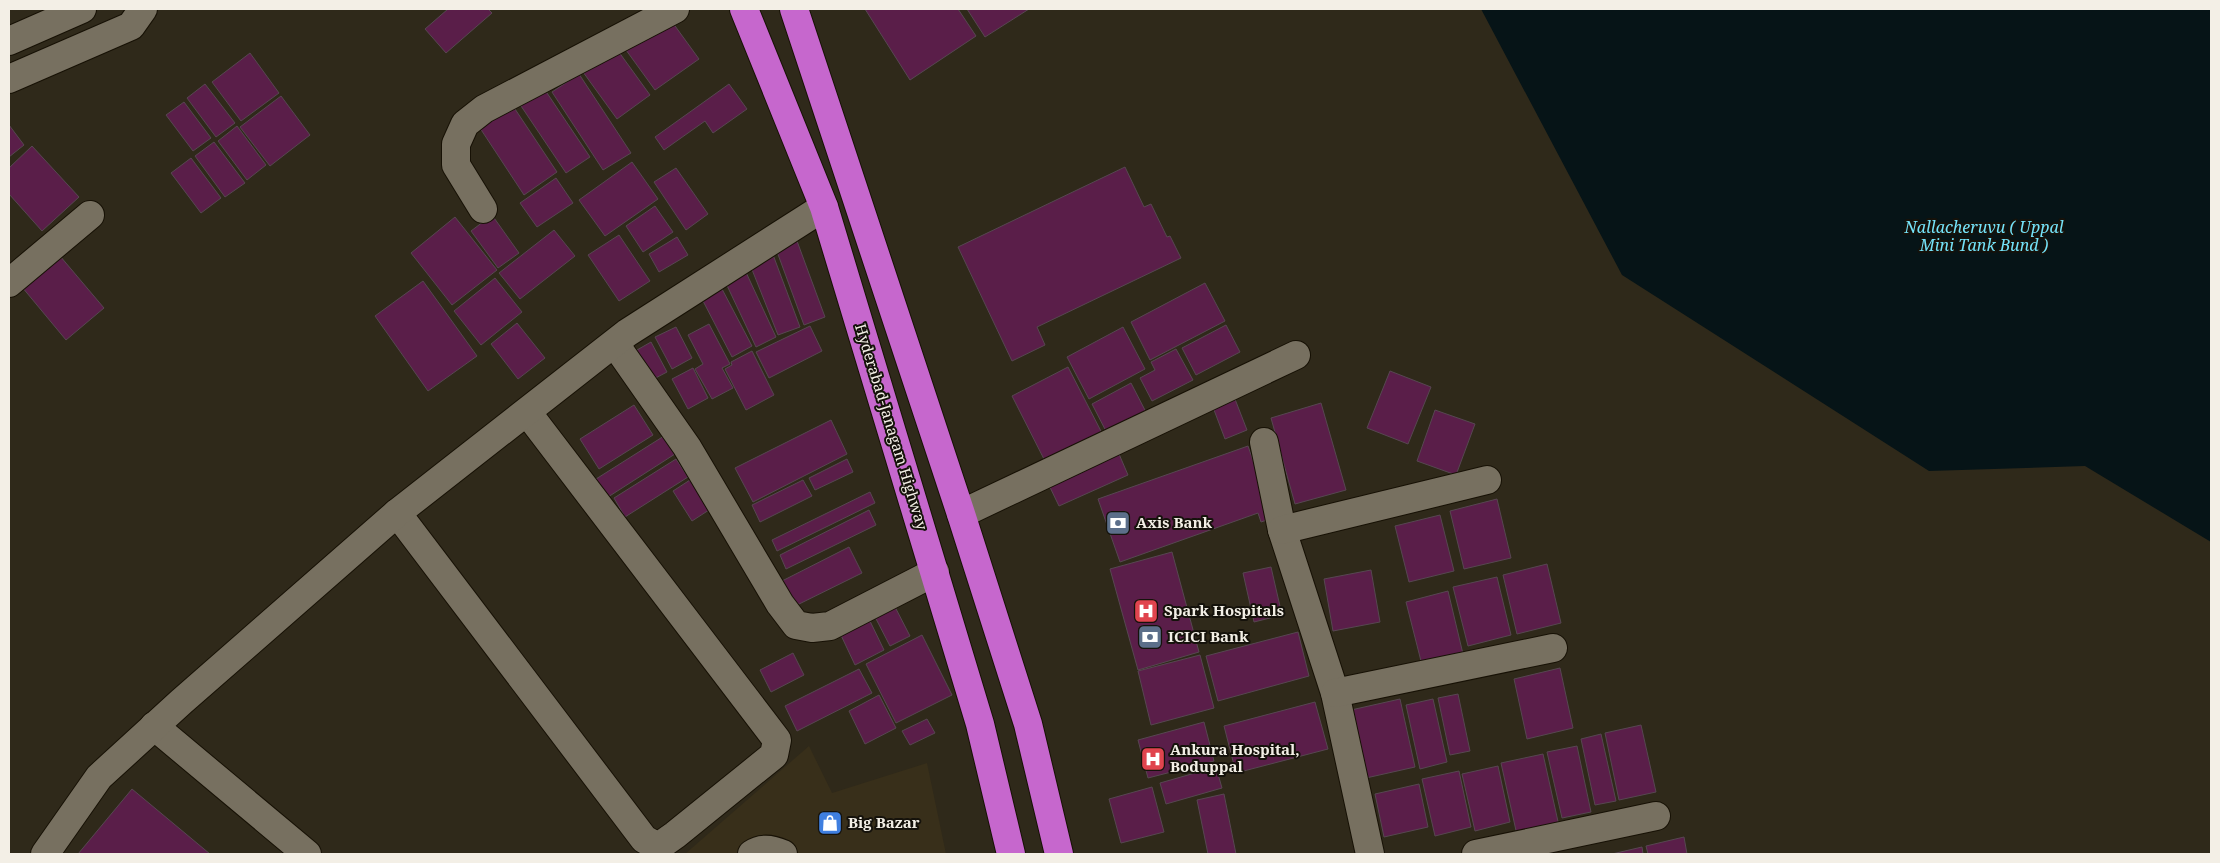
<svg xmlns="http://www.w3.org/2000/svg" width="2220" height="863" font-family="'Noto Serif',serif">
  <rect width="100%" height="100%" fill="#2f291a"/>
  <path fill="#382f1a" d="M809,746L832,793L927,763L946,854H685Z"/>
  <path fill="#061417" d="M1481,9H2211V542L2085,466L1929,471L1622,275Z"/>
  <g fill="#5a1e49" stroke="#574751">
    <path d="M448,9H488L492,13L446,53L425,29Z"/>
    <path d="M865,9H958L976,36L910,80Z"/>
    <path d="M967,9H1029L985,37Z"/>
    <path d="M670,19L699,59L655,90L626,50Z"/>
    <path d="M616,48L650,95L617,119L583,72Z"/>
    <path d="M250,53L279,93L241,121L212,82Z"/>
    <path d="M579,74L631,153L603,170L552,92Z"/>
    <path d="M205,84L235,123L216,137L187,98Z"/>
    <path d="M729,84L747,109L713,133L705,121L664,150L655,137Z"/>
    <path d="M543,87L590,157L566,173L519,103Z"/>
    <path d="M281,96L310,135L270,166L240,127Z"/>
    <path d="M184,102L211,138L193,151L166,115Z"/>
    <path d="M511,103L557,172L524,195L478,125Z"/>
    <path d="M9,125L24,145L9,157Z"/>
    <path d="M237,126L266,165L247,180L218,141Z"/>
    <path d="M214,142L245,183L225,197L195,156Z"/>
    <path d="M32,146L79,197L42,231L9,194V168Z"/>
    <path d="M191,158L221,198L201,213L171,173Z"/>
    <path d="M632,162L658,199L605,236L579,200Z"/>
    <path d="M1125,167L1144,207L1151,204L1167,237L1170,236L1181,258L1037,327L1045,345L1012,361L958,247Z"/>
    <path d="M676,168L708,214L686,230L654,182Z"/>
    <path d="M556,178L573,203L537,227L520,203Z"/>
    <path d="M655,206L673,232L643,252L626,226Z"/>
    <path d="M492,215L519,253L498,268L471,231Z"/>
    <path d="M455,217L497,270L452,305L411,253Z"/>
    <path d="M554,230L575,256L520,299L499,273Z"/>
    <path d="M619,235L650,281L619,301L588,255Z"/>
    <path d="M677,237L688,255L659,272L649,254Z"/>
    <path d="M797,241L825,317L804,325L776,249Z"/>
    <path d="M772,252L800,327L778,335L749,262Z"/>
    <path d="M60,256L104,308L66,340L22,287Z"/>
    <path d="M744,268L776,337L756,347L723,277Z"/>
    <path d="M495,278L522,312L481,345L454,311Z"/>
    <path d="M423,281L477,356L428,391L375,316Z"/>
    <path d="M1205,283L1225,321L1150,360L1131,322Z"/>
    <path d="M722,289L752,346L732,357L702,299Z"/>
    <path d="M517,323L545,358L518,379L491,344Z"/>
    <path d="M709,324L730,364L722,368L733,388L712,399L695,369L703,364L688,335Z"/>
    <path d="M1226,325L1240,352L1196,375L1182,348Z"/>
    <path d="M810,326L822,351L769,378L756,352Z"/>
    <path d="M676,327L692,358L672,369L655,337Z"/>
    <path d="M1123,327L1145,369L1089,399L1067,357Z"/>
    <path d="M651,342L667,372L646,383L630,354Z"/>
    <path d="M1176,349L1193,380L1152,401L1140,378L1155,370L1151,362Z"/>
    <path d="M752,351L774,395L746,410L725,369L732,365L731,362Z"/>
    <path d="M1068,367L1104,437L1048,467L1012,396Z"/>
    <path d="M693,368L708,398L688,409L672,379Z"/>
    <path d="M1390,371L1431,387L1408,444L1367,428Z"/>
    <path d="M1131,383L1148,416L1109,437L1092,404Z"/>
    <path d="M1233,394L1247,430L1225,439L1211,402Z"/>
    <path d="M1321,403L1346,490L1295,504L1271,418Z"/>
    <path d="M634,405L653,435L599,469L580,439Z"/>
    <path d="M1435,410L1475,424L1456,475L1417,461Z"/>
    <path d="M831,420L847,454L753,502L735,468Z"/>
    <path d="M664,436L675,454L608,497L596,479Z"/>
    <path d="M1248,446L1273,518L1261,522L1258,513L1120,562L1098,499Z"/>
    <path d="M1116,447L1128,475L1059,506L1046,479Z"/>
    <path d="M676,459L688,477L625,517L614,498Z"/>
    <path d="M847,459L853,472L815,490L809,478Z"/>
    <path d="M690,480L709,510L692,521L673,491Z"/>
    <path d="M803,480L812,496L760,522L752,505Z"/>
    <path d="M870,492L875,503L777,551L772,540Z"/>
    <path d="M1497,499L1511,558L1464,569L1450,511Z"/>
    <path d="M869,510L876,525L786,569L780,555Z"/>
    <path d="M1440,515L1454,571L1409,582L1395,526Z"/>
    <path d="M849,547L862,573L793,607L780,582Z"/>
    <path d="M1172,552L1199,652L1138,670L1110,569Z"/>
    <path d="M1547,564L1561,623L1517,634L1503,575Z"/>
    <path d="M1271,567L1282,615L1254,622L1243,573Z"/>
    <path d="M1371,570L1380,622L1333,631L1324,579Z"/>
    <path d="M1497,577L1511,635L1468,646L1453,587Z"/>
    <path d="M1448,591L1463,654L1422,665L1406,602Z"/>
    <path d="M893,603L910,636L890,646L873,613Z"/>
    <path d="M868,617L884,650L855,665L839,631Z"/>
    <path d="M1298,632L1309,676L1218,701L1206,656Z"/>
    <path d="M922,635L952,695L896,723L866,664Z"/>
    <path d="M793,653L804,675L771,692L760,670Z"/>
    <path d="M1200,655L1214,708L1151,725L1138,671Z"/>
    <path d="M1560,668L1573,728L1527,739L1514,679Z"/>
    <path d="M859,669L872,693L797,731L785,706Z"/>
    <path d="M1458,694L1470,751L1450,755L1438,698Z"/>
    <path d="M879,695L896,728L865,744L849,711Z"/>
    <path d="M1400,699L1415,767L1366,778L1351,710Z"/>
    <path d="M1433,699L1447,762L1420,769L1406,705Z"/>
    <path d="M1315,702L1328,749L1236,773L1224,726Z"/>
    <path d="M927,719L935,733L910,745L902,731Z"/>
    <path d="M1204,722L1214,761L1148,778L1138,740Z"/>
    <path d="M1641,725L1656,792L1619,800L1605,733Z"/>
    <path d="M1601,734L1616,801L1595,805L1581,739Z"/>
    <path d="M1577,746L1591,812L1562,818L1547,752Z"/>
    <path d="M1543,754L1559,826L1517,835L1501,763Z"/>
    <path d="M1498,766L1510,822L1475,831L1462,774Z"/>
    <path d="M1216,767L1222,788L1166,804L1160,783Z"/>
    <path d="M1459,771L1471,827L1435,836L1422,779Z"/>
    <path d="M1419,784L1428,827L1384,837L1375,794Z"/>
    <path d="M1152,787L1164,832L1121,843L1109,799Z"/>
    <path d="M132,789L210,854H78Z"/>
    <path d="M1224,794L1236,854H1208L1197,800Z"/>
    <path d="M1684,837L1687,854H1648L1646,846Z"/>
    <path d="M1642,847L1643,854H1612Z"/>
  </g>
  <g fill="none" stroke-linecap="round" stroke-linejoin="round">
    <defs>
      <g id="minor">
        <path d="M9,41L82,9"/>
        <path d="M9,79L131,26L143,9"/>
        <path d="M483,209L456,165V144L465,124L484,109L675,9"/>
        <path d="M9,283L90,215"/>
        <path d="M615,344L687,447L780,604L796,625L812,628L830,626L935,572"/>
        <path d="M1264,442L1282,530L1335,693L1370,854"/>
        <path d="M397,513L644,839L658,847L675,835L774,755L777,740L527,412"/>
        <path d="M961,514L1296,355"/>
        <path d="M1282,530L1487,480"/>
        <path d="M1335,693L1553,648"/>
        <path d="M154,726L307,854"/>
        <path d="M45,854L99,777L181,702L397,513L627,333L824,207"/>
        <path d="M752,854C762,847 772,849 783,854"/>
        <path d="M1476,854L1656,816"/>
      </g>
      <g id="highway">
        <path d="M744,9L824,207L980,724L1011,854"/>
        <path d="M794,9L961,514L1028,724L1059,854"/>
      </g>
    </defs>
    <use href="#minor" stroke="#171105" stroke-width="30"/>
    <use href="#highway" stroke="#171105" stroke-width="30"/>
    <use href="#minor" stroke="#777060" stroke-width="28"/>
    <use href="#highway" stroke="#c667cd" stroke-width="28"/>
  </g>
  <defs>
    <symbol id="bank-square" viewBox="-11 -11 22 22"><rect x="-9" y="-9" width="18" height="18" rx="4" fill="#5c6f8a" stroke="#15120b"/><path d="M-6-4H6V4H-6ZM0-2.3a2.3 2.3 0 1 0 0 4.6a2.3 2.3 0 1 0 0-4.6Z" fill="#fff"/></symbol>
    <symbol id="hospital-square" viewBox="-11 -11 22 22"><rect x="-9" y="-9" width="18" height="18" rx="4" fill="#e0444e" stroke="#15120b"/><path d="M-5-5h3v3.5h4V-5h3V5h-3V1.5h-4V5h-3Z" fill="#fff"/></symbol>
    <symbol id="shop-square" viewBox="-11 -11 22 22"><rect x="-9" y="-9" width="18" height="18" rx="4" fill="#3f7fe0" stroke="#15120b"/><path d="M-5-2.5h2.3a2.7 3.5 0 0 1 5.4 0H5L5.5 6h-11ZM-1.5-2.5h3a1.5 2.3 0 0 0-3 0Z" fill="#fff"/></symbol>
  </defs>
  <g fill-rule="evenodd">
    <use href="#bank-square" x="1104" y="509" width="28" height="28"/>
    <use href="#hospital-square" x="1132" y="597" width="28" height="28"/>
    <use href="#bank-square" x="1136" y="623" width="28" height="28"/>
    <use href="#hospital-square" x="1139" y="745" width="28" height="28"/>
    <use href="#shop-square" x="816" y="809" width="28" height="28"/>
  </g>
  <g text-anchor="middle" stroke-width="4" stroke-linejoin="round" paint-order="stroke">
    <g font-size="15" fill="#f3efe6" stroke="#15120b">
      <text transform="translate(891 427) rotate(73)" y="5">Hyderabad-Janagam Highway</text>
    </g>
    <g font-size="15" font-weight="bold" fill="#f3efe6" stroke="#15120b" text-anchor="start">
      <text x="1136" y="528">Axis Bank</text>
      <text x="1164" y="616">Spark Hospitals</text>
      <text x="1168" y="642">ICICI Bank</text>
      <text x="1170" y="755">Ankura Hospital,<tspan x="1170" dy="17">Boduppal</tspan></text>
      <text x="848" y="828">Big Bazar</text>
    </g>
    <g font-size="16" font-style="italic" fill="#74e3f9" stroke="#15120b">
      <text x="1984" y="233">Nallacheruvu ( Uppal<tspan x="1984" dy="18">Mini Tank Bund )</tspan></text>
    </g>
  </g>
  <rect width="2220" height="863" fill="none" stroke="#f3efe6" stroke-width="20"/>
</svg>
